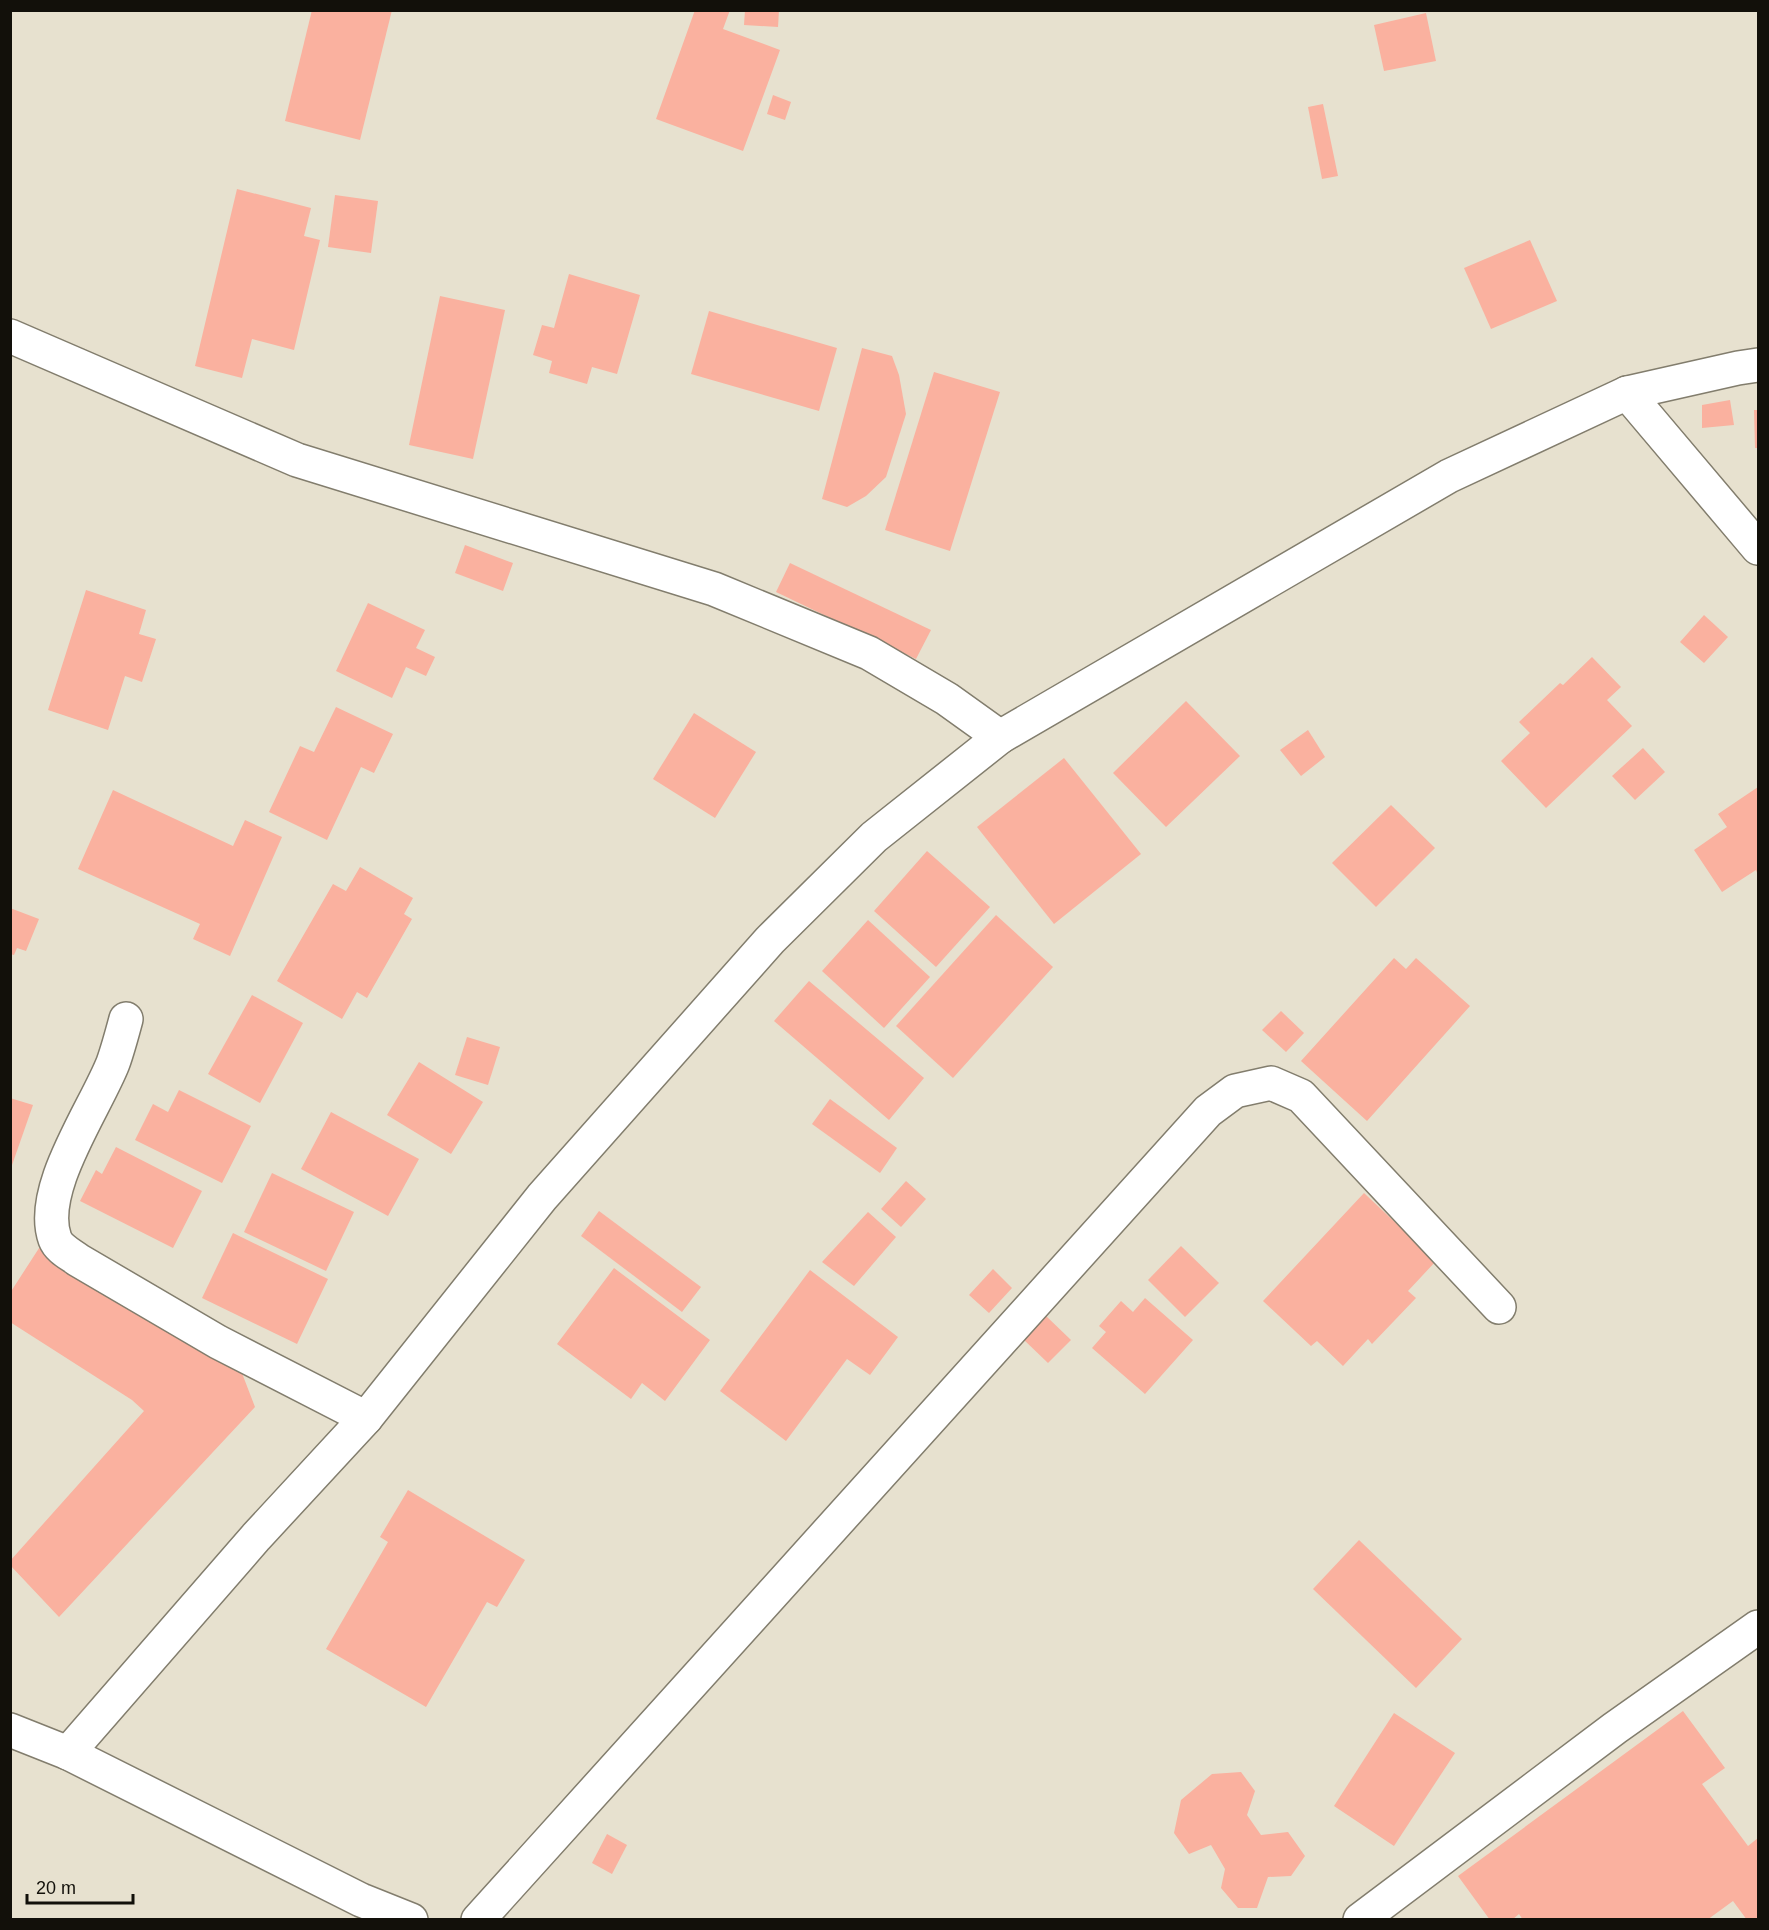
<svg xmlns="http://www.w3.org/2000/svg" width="1769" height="1930" font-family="Helvetica,sans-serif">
  <rect width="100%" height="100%" fill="#e7e1cf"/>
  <g fill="#fab19f">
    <path d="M312,10H392L360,140L285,121Z"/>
    <path d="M695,10H730L723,29L780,50L743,151L656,119Z"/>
    <path d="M745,10H779L778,27L744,25Z"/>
    <path d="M1426,13L1436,61L1384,71L1374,25Z"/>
    <path d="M773,95L791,102L785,120L767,114Z"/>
    <path d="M1323,104L1338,176L1322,179L1308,107Z"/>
    <path d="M237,189L311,208L304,236L320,240L294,350L252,339L242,378L195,366Z"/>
    <path d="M335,195L378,201L371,253L328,247Z"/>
    <path d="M1530,240L1557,301L1491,329L1464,268Z"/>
    <path d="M569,274L640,295L617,374L592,367L587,384L549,373L552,361L533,355L542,325L554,328Z"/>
    <path d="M440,296L505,310L473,459L409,445Z"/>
    <path d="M709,311L837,348L819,411L691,374Z"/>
    <path d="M862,348L892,356L899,375L906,414L886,477L866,496L847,507L822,499Z"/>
    <path d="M934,372L1000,392L950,551L885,530Z"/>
    <path d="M1730,400L1734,425L1702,428V405Z"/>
    <path d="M1754,410H1758V448H1755Z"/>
    <path d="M465,545L513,563L503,591L455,573Z"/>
    <path d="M790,563L931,630L916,659L776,592Z"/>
    <path d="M86,590L146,610L139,634L156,639L142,682L125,676L108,730L48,710Z"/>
    <path d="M368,603L425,630L416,648L435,657L426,676L406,667L392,698L336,671Z"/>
    <path d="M1704,615L1728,637L1704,663L1680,642Z"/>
    <path d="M1592,657L1621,687L1607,700L1632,726L1546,808L1501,761L1530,733L1519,722L1560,683L1563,685Z"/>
    <path d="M1186,701L1240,756L1166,827L1113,773Z"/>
    <path d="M336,707L393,734L374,773L361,767L327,840L269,812L300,746L314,752Z"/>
    <path d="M694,713L756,752L715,818L653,779Z"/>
    <path d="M1308,730L1325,757L1301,776L1280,750Z"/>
    <path d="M1643,748L1665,772L1635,800L1612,776Z"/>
    <path d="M1064,758L1141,854L1054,924L977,827Z"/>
    <path d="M1758,787V875L1756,870L1722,892L1694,850L1727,827L1718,814Z"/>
    <path d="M113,790L233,846L245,820L282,837L230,956L193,939L200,924L78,869Z"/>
    <path d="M1391,805L1435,848L1376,907L1332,863Z"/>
    <path d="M927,851L990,907L936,967L874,911Z"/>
    <path d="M360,867L413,898L404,914L412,919L367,998L357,992L342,1019L277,981L333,884L346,891Z"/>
    <path d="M10,908L39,919L26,951L17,948L14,955L10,954Z"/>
    <path d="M996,915L1053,967L953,1078L896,1026Z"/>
    <path d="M868,920L930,977L884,1028L822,971Z"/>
    <path d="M1394,958L1406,969L1416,958L1470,1006L1367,1121L1301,1061Z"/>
    <path d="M809,981L924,1078L889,1120L774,1021Z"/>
    <path d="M252,995L303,1023L260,1103L208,1074Z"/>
    <path d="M1281,1011L1304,1033L1286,1052L1262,1030Z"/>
    <path d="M467,1037L500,1047L488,1085L455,1075Z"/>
    <path d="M419,1062L483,1102L451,1154L387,1115Z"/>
    <path d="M179,1090L251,1126L222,1183L135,1140L153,1104L168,1112Z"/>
    <path d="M10,1098L33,1105L11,1168H10Z"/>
    <path d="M830,1099L897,1148L880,1173L812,1124Z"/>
    <path d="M331,1112L419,1159L388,1216L301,1169Z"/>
    <path d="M116,1147L202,1191L173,1248L80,1201L96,1170L102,1174Z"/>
    <path d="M272,1173L354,1212L326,1271L244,1232Z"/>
    <path d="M906,1181L926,1199L901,1227L881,1209Z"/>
    <path d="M1364,1193L1436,1261L1408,1291L1416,1298L1372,1344L1368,1339L1343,1366L1317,1341L1311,1346L1263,1301Z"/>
    <path d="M599,1211L701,1287L682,1312L581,1236Z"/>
    <path d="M868,1212L896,1237L854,1286L822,1262Z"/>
    <path d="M233,1233L328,1279L297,1344L202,1298Z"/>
    <path d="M43,1242L240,1368L255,1407L59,1617L10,1565V1561L144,1411L132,1400L10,1322V1293Z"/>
    <path d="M1181,1246L1219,1283L1185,1317L1148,1280Z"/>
    <path d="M614,1268L710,1340L665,1401L642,1383L631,1399L557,1344Z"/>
    <path d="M993,1269L1012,1288L989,1313L969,1295Z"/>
    <path d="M810,1270L898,1337L870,1375L847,1359L786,1441L720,1391Z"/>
    <path d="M1145,1298L1193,1340L1145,1394L1092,1348L1106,1332L1099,1326L1121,1301L1133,1312Z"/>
    <path d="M1045,1315L1071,1340L1048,1363L1022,1338Z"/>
    <path d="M408,1490L525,1560L497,1607L487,1602L426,1707L326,1649L388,1542L380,1537Z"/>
    <path d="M1359,1540L1462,1639L1416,1688L1313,1589Z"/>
    <path d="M1683,1711L1725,1768L1702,1784L1748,1846L1758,1838V1919L1747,1920L1733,1901L1707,1920H1523L1519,1914L1512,1920H1490L1458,1876Z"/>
    <path d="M1394,1713L1455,1753L1394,1846L1334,1806Z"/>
    <path d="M1241,1772L1255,1791L1247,1815L1261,1835L1288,1832L1305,1856L1291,1876L1268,1877L1257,1908H1238L1221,1888L1225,1869L1211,1845L1189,1854L1174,1833L1181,1800L1212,1774Z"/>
    <path d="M607,1834L627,1845L612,1874L592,1863Z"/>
  </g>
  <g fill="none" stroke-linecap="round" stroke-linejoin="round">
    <defs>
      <g id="minor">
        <path d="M10,336L297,460L714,589L869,653L947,699L1000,737L874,837L770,940L542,1197L366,1418L256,1537L68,1753"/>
        <path d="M1627,393L1758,548"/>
        <path d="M1000,737L1449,476L1627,393L1738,368L1758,365"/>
        <path d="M126,1019C122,1034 118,1049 113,1063C95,1109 37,1190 55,1239C59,1249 70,1254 78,1260L218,1342L366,1418"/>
        <path d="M10,1730L68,1753L361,1900L411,1920"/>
        <path d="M478,1920L1208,1111L1235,1091L1271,1083L1301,1096L1499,1307"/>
        <path d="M1360,1920L1615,1728L1758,1627"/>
      </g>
    </defs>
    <use href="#minor" stroke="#827d6d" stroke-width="36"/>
    <use href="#minor" stroke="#fff" stroke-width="33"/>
  </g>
  <rect width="1769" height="1930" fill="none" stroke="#12100a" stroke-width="24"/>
  <path d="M27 1894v9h106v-9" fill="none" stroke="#12100a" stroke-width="3"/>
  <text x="36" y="1894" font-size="18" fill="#12100a" stroke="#e7e1cf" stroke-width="4.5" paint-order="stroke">20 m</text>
</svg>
